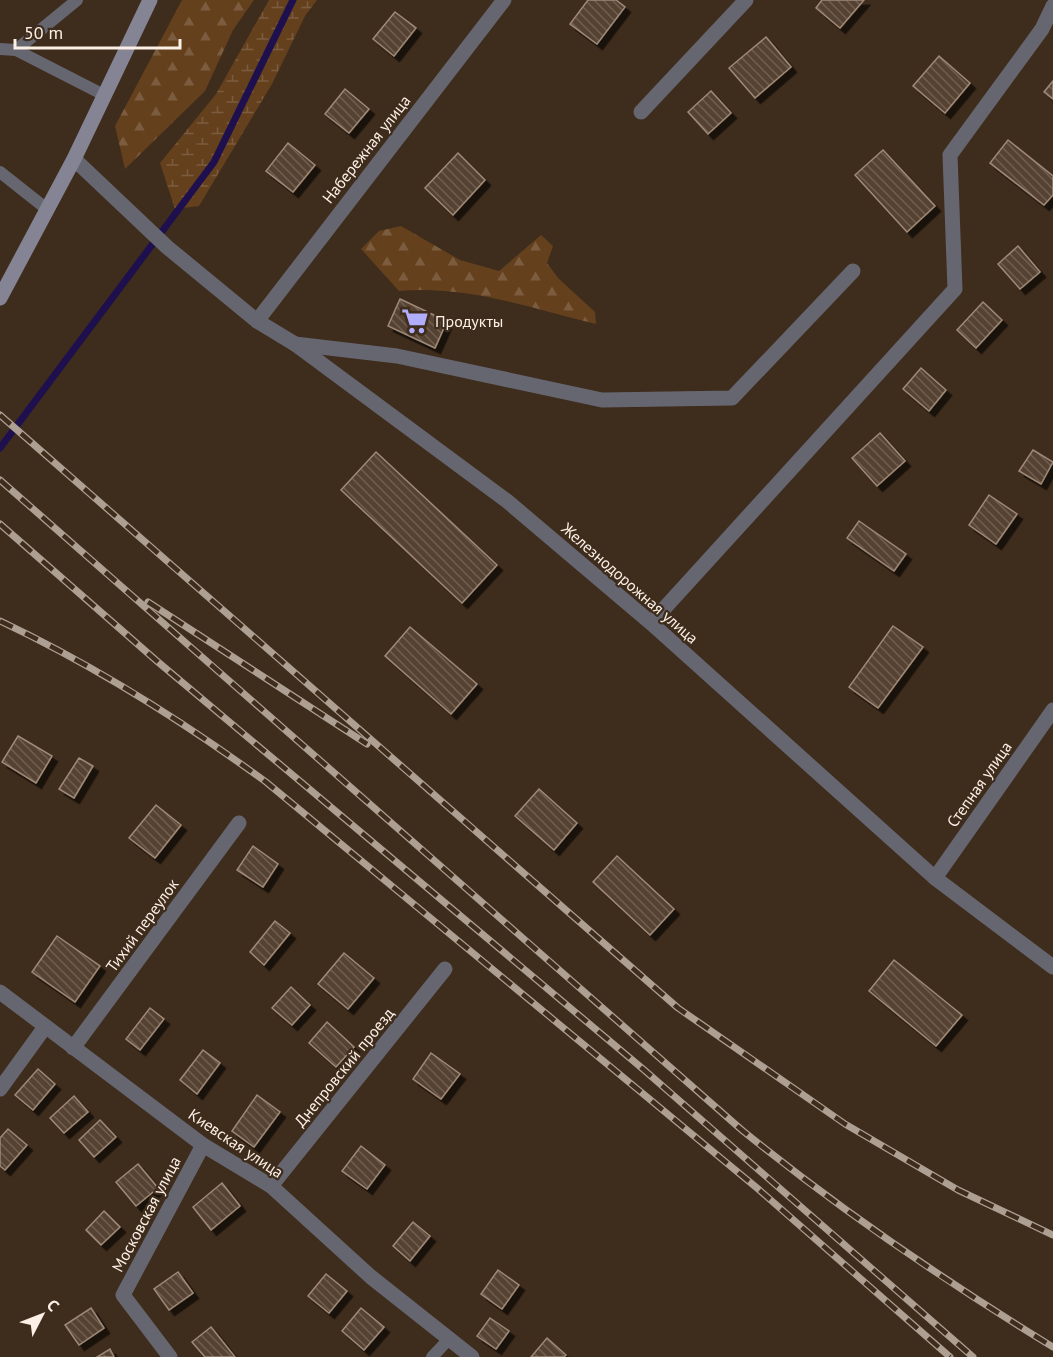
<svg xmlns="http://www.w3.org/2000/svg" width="1053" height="1357" font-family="'PT Sans',sans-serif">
  <defs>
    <pattern id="forest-firs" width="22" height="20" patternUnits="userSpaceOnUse" patternTransform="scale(1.5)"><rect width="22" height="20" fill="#64401d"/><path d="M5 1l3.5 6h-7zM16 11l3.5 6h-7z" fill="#7b5c3e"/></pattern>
    <pattern id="wetland-marsh" width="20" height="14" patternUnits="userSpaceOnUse" patternTransform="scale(1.5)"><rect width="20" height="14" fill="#64401d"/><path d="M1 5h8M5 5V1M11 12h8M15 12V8" fill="none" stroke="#7b5c3e"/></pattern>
    <pattern id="building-back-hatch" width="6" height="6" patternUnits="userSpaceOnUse" patternTransform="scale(1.5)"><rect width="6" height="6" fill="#554232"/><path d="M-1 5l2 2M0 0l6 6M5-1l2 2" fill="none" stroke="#6e5e50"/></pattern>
    <filter id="shadow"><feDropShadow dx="5.5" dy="5.5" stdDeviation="0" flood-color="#0009"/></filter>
  </defs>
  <rect width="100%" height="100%" fill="#3e2c1c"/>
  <g fill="url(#forest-firs)">
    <path d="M182,0H254L233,30L205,91L125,169L115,126Z"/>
    <path d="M401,226L460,260L499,271L541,235L553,246L547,263L558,278L595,312L596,324C531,308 466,285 399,291L361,249L379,231Z"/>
  </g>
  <path fill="url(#wetland-marsh)" d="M269,0H317L305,16L272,84L199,206L175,209L160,163L216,94Z"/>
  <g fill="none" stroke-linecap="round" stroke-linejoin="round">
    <path stroke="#1e104e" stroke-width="7" d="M0,448L214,162L293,0"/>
  </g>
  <g fill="url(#building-back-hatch)" stroke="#9f8977" stroke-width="1.5" filter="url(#shadow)">
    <path d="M588,0H616L625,7L597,44L570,24Z"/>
    <path d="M822,0H864L840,28L816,8Z"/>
    <path d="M395,12L416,28L394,56L373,39Z"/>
    <path d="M766,37L791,67L755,98L729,68Z"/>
    <path d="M939,56L970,83L945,113L913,86Z"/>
    <path d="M1053,81V99L1044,92Z"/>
    <path d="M345,89L369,109L349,133L325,114Z"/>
    <path d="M711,91L731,113L708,134L688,112Z"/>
    <path d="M1008,140L1053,176V195L1044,205L990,163Z"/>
    <path d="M288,143L315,165L293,192L266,171Z"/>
    <path d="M883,150L935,206L907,232L855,175Z"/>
    <path d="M458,153L485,180L453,215L425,188Z"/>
    <path d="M1018,246L1040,272L1020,289L998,264Z"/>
    <path d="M400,299L447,321L435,348L388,326Z"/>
    <path d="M983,302L1002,320L976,348L957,330Z"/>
    <path d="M921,368L946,390L929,411L903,389Z"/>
    <path d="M880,433L905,461L877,486L852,458Z"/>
    <path d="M1033,450L1053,462L1041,484L1019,471Z"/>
    <path d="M376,452L497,565L462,603L341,490Z"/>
    <path d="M989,495L1017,514L996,544L969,525Z"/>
    <path d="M859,521L906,554L894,571L847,538Z"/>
    <path d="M893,626L923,647L878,708L849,687Z"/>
    <path d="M410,627L477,684L451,714L385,656Z"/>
    <path d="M18,736L52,756L36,783L2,762Z"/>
    <path d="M79,758L93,766L74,798L59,789Z"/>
    <path d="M539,789L577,823L554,850L515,816Z"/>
    <path d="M156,805L181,825L155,858L129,838Z"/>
    <path d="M253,846L278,864L263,887L237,870Z"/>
    <path d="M617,856L674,909L650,935L593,882Z"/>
    <path d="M275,921L290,933L264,965L250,952Z"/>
    <path d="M57,936L100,966L75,1002L32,972Z"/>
    <path d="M344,953L374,978L348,1009L318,984Z"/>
    <path d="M894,960L962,1015L936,1046L869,991Z"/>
    <path d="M291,987L310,1005L292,1025L272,1008Z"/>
    <path d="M150,1008L164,1019L140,1050L126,1039Z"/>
    <path d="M327,1022L354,1047L336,1067L309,1043Z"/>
    <path d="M203,1050L220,1063L197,1094L180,1080Z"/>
    <path d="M431,1053L460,1074L441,1099L413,1079Z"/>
    <path d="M38,1069L55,1084L33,1110L15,1095Z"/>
    <path d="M257,1095L280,1112L254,1147L232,1131Z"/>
    <path d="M74,1096L88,1112L64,1133L50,1118Z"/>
    <path d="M100,1120L116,1137L94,1157L79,1140Z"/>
    <path d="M8,1129L27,1145L5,1170L0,1166V1138Z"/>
    <path d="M361,1146L385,1165L367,1189L342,1171Z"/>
    <path d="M138,1164L158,1188L136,1206L116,1182Z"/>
    <path d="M222,1183L240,1206L211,1230L193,1207Z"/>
    <path d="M104,1211L120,1227L101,1245L86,1230Z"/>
    <path d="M413,1222L430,1236L410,1261L393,1246Z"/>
    <path d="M498,1270L519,1285L502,1309L481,1294Z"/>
    <path d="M178,1272L193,1293L169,1310L154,1289Z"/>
    <path d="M326,1274L347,1291L329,1313L308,1296Z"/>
    <path d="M91,1308L104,1328L79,1345L65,1325Z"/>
    <path d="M361,1308L384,1327L364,1350L342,1331Z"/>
    <path d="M490,1318L509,1331L496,1349L477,1336Z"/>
    <path d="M211,1327L235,1357H205L192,1342Z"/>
    <path d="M547,1338L566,1355L564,1357H531Z"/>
    <path d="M110,1349L114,1357H97Z"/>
  </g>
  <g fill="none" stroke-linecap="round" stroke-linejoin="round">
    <g stroke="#666671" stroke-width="12">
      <path d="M0,49L16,50L77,0"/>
      <path d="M16,50L104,95"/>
      <path d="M0,172L48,210"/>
      <path d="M432,1357L449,1339"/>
    </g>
    <g stroke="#666671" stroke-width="15">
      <path d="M641,112L746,0"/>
      <path d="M74,159L167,247L257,321L295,344L507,501L651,623L935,878L1053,967"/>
      <path d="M257,321L504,0"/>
      <path d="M295,344L397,356L602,400L732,398L853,271"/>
      <path d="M651,623L955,289L950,155L1042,29L1053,6"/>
      <path d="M935,878L1053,710"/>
      <path d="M0,992L203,1145L271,1186L371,1277L472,1357"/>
      <path d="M73,1048L239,823"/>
      <path d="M0,1089L45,1027"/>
      <path d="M271,1186L445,969"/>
      <path d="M170,1357L123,1295L203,1145"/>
    </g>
    <path stroke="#848495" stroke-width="15" d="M0,298L74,159L150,0"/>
    <defs>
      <g id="rail">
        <path d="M0,415L678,1008L845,1124L958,1190L1053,1235"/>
        <path d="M0,480L743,1131C842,1211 945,1281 1053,1347"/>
        <path d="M0,524L158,662L643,1069L973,1357"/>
        <path d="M148,602L367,744"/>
        <path d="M0,621C95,666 181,720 266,782L757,1188L950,1357"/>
      </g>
    </defs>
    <use href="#rail" stroke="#ad9f92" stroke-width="7"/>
    <use href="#rail" stroke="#3e2c1c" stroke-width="4.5" stroke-dasharray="14" stroke-linecap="butt"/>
  </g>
  <defs>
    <symbol id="supermarket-bare" viewBox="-9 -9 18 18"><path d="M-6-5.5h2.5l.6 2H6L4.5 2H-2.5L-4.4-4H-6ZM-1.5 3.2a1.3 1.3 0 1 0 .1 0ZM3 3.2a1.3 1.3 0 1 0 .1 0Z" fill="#b0aefa" stroke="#3e2c1c" stroke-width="2.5" paint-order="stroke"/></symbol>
  </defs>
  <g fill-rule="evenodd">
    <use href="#supermarket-bare" x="396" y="302" width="38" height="38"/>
  </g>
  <g text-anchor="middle" stroke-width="4.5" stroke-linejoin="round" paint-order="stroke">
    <g font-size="16" fill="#fcf0e6" stroke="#3e2c1c">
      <text transform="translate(366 149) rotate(-52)" y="6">Набережная улица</text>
      <text transform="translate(630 583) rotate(41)" y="6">Железнодорожная улица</text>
      <text transform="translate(979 784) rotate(-55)" y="6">Степная улица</text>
      <text transform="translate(142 925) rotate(-54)" y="6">Тихий переулок</text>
      <text transform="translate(344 1067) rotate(-51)" y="6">Днепровский проезд</text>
      <text transform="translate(236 1143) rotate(34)" y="6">Киевская улица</text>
      <text transform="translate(146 1214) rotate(-62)" y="6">Московская улица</text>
    </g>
    <g font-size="16" fill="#fcf0e6" stroke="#3e2c1c" text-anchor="start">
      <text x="435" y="327">Продукты</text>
    </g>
  </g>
  <g transform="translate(42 1315) rotate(48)" stroke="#3e2c1c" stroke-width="4.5" paint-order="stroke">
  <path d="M0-4.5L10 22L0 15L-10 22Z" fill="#fcf0e6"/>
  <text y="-9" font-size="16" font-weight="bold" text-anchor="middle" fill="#fcf0e6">С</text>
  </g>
  <path d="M15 39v9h165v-9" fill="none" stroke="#fcf0e6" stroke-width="3"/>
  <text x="24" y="39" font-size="18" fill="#fcf0e6" stroke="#3e2c1c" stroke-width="4.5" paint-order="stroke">50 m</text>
</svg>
